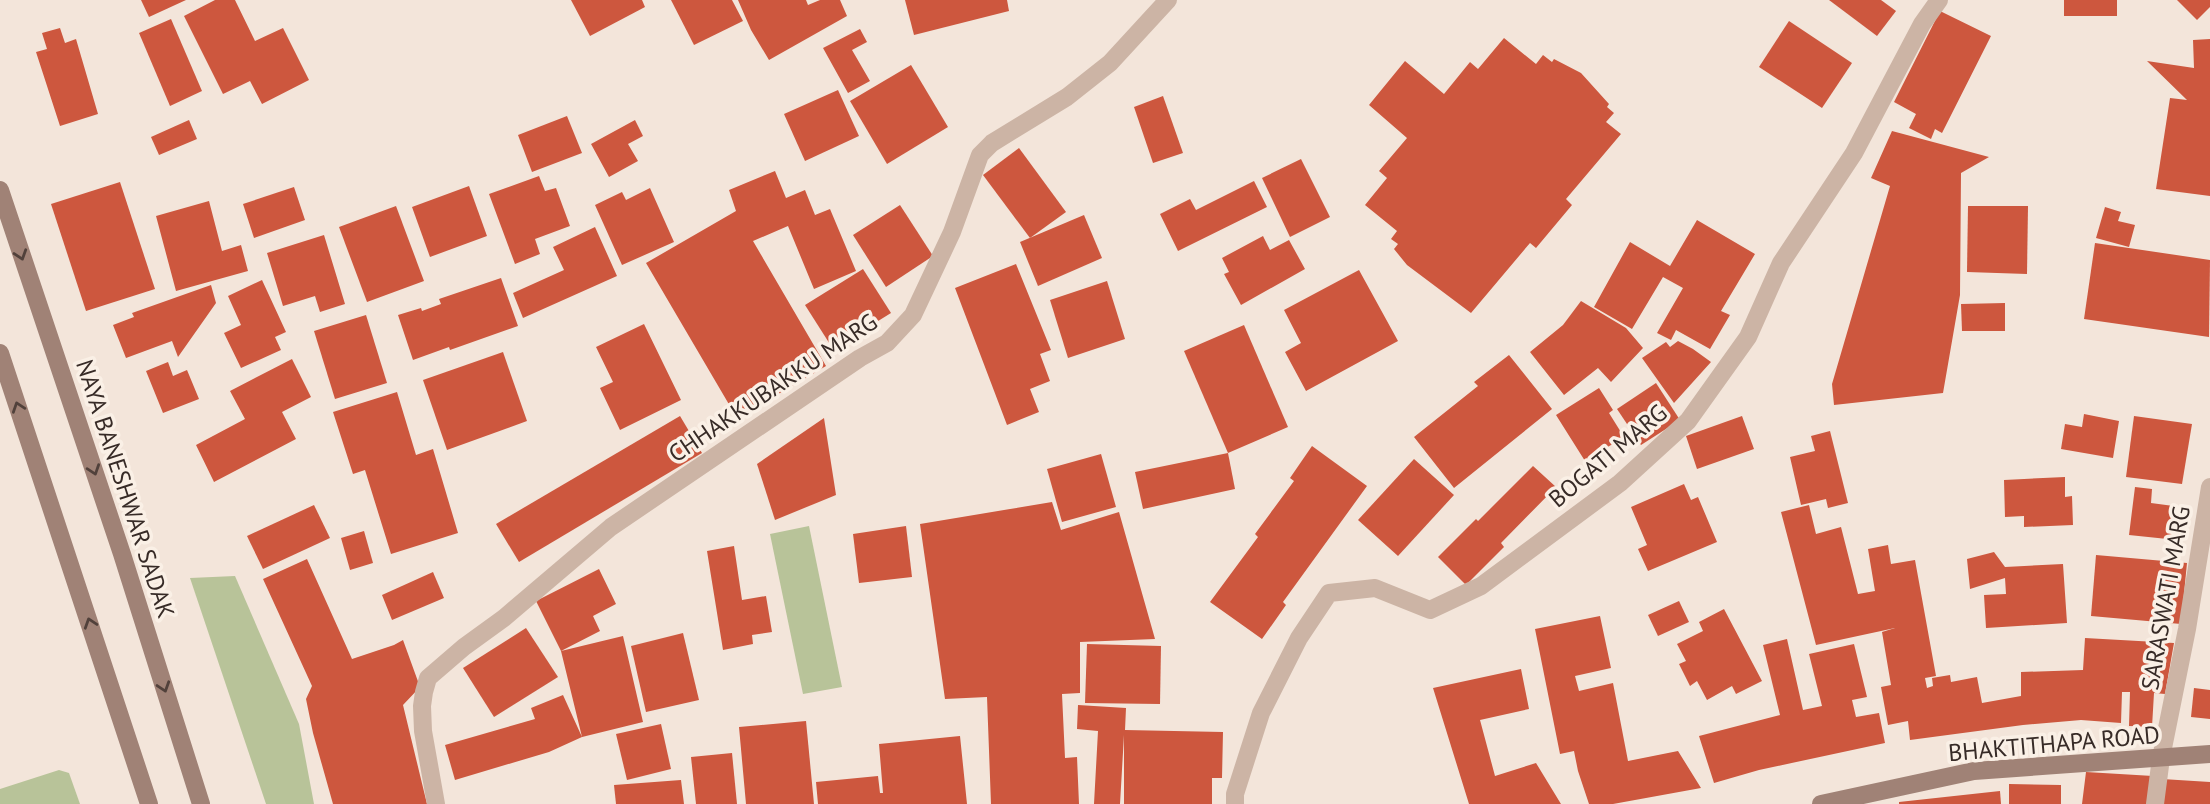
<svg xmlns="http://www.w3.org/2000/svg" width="2210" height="804" font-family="'PT Sans',sans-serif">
  <rect width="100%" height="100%" fill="#f3e5da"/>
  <g fill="#b8c399">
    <path d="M809,526L842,687L803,694L770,534Z"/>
    <path d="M235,576L299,724L314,804H266L190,578Z"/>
    <path d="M59,770L69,773L80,804H0V789Z"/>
  </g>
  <g fill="#cd573e">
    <path d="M141,0H186L149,17Z"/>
    <path d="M215,0H235L255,41L283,28L309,80L262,104L250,81L223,94L184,16Z"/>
    <path d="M571,0H642L645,7L590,36Z"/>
    <path d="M671,0H732L743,21L694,45Z"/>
    <path d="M738,0H806L808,5L820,0H840L847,16L769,60L751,30Z"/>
    <path d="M905,0H1007L1009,11L914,35Z"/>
    <path d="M1829,0H1881L1896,11L1877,36Z"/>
    <rect x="2064" y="0" width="53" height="16"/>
    <path d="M2177,0H2210V7L2197,20Z"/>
    <path d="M1940,11L1991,36L1942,133L1935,129L1931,139L1909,128L1916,114L1894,102Z"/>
    <path d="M171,19L202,91L170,106L139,33Z"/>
    <path d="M1789,21L1852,63L1822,108L1759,67Z"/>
    <path d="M60,28L65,43L76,39L98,114L60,126L36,52L47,49L42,33Z"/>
    <path d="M860,29L867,42L852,50L870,81L848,93L823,48Z"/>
    <path d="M1504,38L1536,64L1543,55L1552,62L1554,59L1581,73L1609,104L1607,107L1614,113L1606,122L1621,134L1566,199L1572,205L1536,248L1530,243L1471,313L1407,265L1394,249L1398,244L1391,239L1397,231L1365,205L1387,178L1379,171L1407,138L1369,105L1405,61L1444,94L1470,62L1478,69Z"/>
    <path d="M2210,39V196L2156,189L2170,98L2187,100L2147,61L2194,68L2193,40Z"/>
    <path d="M911,65L948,127L887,164L850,101Z"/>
    <path d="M838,90L859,136L805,161L784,114Z"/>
    <path d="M1163,96L1183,153L1153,163L1134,107Z"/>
    <path d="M567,116L582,153L532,172L518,135Z"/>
    <path d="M189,120L197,139L159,155L151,137Z"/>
    <path d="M635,120L643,136L628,144L638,161L609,177L591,144Z"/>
    <path d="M1892,131L1989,157L1961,173L1960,295L1943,393L1834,405L1832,384L1890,186L1871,178Z"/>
    <path d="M1019,148L1066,212L1030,238L983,175Z"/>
    <path d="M1301,159L1330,217L1290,237L1262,178Z"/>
    <path d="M775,171L786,198L805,190L815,215L830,209L856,271L814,289L788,226L753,241L826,366L737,418L646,263L736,211L729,190Z"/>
    <path d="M539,176L545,191L556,188L570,226L535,239L540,254L515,264L489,194Z"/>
    <path d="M1254,181L1267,207L1178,251L1160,214L1190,199L1196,210Z"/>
    <path d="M120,182L155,289L86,311L51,204Z"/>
    <path d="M469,186L487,236L430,257L412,207Z"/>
    <path d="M294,187L305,220L254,238L243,204Z"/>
    <path d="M650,188L674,242L622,265L595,205L622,192L626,200Z"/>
    <path d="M209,201L222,251L241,245L248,271L176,291L156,216Z"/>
    <path d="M900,205L933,256L886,287L853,235Z"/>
    <path d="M396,206L424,281L367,302L339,227Z"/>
    <path d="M1968,206H2028L2027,274L1967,272Z"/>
    <path d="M2105,207L2121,212L2118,221L2135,225L2129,247L2096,238Z"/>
    <path d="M1084,215L1102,258L1038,286L1020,242Z"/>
    <path d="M1697,220L1755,254L1721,311L1730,315L1710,349L1676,330L1671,340L1657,333L1683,288L1663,277L1632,329L1594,307L1630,242L1670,266Z"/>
    <path d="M595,227L617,276L523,318L513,293L564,270L553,247Z"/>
    <path d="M324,235L345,304L320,312L315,296L283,306L267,253Z"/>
    <path d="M1263,236L1270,250L1289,240L1305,269L1241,305L1224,274L1229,272L1222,258Z"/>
    <path d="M2095,243L2210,260L2209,337L2084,319Z"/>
    <path d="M1016,264L1051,350L1040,354L1050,381L1030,389L1039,412L1007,425L955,288Z"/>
    <path d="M863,269L891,313L833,349L805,305Z"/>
    <path d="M1359,270L1398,341L1306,391L1285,352L1301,343L1284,310Z"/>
    <path d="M501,278L518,326L450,350L449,347L413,360L398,315L421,308L422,311L441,304L439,299Z"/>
    <path d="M262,280L286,332L275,337L281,350L241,368L224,333L241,325L228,296Z"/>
    <path d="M1107,281L1125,339L1068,358L1050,300Z"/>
    <path d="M211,285L216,303L178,357L172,341L126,358L113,325L134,317L132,313Z"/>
    <path d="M1581,301L1626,328L1643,348L1611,382L1598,368L1564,395L1530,352L1563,325Z"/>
    <path d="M2005,303V331H1962L1961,304Z"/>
    <path d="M366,315L387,383L335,399L314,331Z"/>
    <path d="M644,324L681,400L620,430L600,388L613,382L596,347Z"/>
    <path d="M1244,325L1288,427L1228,453L1184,351Z"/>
    <path d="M1678,341L1693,349L1711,362L1674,403L1642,358L1666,342L1670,347Z"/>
    <path d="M503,352L527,421L447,450L423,380Z"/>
    <path d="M1509,355L1552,409L1454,488L1414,437L1478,386L1474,382Z"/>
    <path d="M292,359L311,397L282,412L296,439L214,482L196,445L245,419L230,391Z"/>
    <path d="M168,362L173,376L187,370L199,399L163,413L146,371Z"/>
    <path d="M1656,383L1680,420L1641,445L1617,409Z"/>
    <path d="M1599,388L1613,410L1609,413L1624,437L1585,461L1556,415Z"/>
    <path d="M397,392L416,455L433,449L458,533L391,554L365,470L353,474L333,412Z"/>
    <path d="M2084,414L2119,421L2113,458L2061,449L2065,424L2082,427Z"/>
    <path d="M680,416L702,453L519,562L496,524Z"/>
    <path d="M1742,416L1754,449L1697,469L1686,436Z"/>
    <path d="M2134,416L2192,424L2182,484L2126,477Z"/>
    <path d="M824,418L836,495L775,520L757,464Z"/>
    <path d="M1830,431L1848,503L1828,508L1826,499L1801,505L1790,457L1815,451L1811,436Z"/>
    <path d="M1312,446L1367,486L1283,602L1286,605L1262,639L1210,602L1258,537L1255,534L1294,481L1290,478Z"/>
    <path d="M1228,453L1235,489L1143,509L1135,472Z"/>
    <path d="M1101,454L1116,507L1062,522L1047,469Z"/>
    <path d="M1414,459L1454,495L1398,556L1358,520Z"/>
    <path d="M1533,466L1556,487L1501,543L1504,547L1466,585L1438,557L1476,519L1478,521Z"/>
    <path d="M2065,477V497L2072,496L2073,525L2024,527V516L2005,517L2004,480Z"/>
    <path d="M1684,484L1691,500L1698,497L1717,542L1648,571L1638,549L1647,545L1631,507Z"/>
    <path d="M2135,487L2152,489L2151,503L2181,507L2177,540L2129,535Z"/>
    <path d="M1052,502L1061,530L1119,512L1155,639L1080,642V693L1062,694L1065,758L1077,757L1079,804H991L987,697L945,699L920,524Z"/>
    <path d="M314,505L330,538L263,569L247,536Z"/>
    <path d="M1809,505L1816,534L1841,527L1858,594L1875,591L1868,549L1888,545L1891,564L1915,560L1936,676L1925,678L1927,688L1933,686L1932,678L1950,675L1951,682L1977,677L1982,703L2021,696V672L2083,670L2085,638L2174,643L2165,694L2154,693L2152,727L2129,726L2130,692H2122L2121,723L2081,720L2023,725L1910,740L1908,721L1888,725L1881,687L1891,685L1882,632L1895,628L1816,645L1781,512Z"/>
    <path d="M906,526L912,577L859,583L853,534Z"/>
    <path d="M364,531L373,563L350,570L341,538Z"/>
    <path d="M734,546L742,600L766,596L772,632L752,635L753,644L723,650L707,551Z"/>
    <path d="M1994,552L2005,567L2063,564L2067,623L1986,628L1984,595L2006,594L2005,578L1970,589L1967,559Z"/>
    <path d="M2096,555L2187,563L2181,624L2091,616Z"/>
    <path d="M307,559L352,659L394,645L403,640L420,687L403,705L427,804H333L313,733L306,699L312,686L263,579Z"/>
    <path d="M599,569L616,604L593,616L600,631L561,651L623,636L643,722L582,737L549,752L455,780L445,745L535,719L531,708L563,695L582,737L561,651L536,601Z"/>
    <path d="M433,572L444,598L392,620L382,595Z"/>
    <path d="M1679,601L1689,622L1658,636L1648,615Z"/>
    <path d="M1724,609L1762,681L1736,694L1732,686L1707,700L1697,681L1690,686L1679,664L1686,661L1677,644L1703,631L1699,622Z"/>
    <path d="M1600,616L1611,668L1575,676L1579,691L1613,683L1628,761L1678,751L1701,788L1613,804H1589L1578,771L1574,751L1560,754L1535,629Z"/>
    <path d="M526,628L558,677L494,717L463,668Z"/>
    <path d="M683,633L699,700L646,712L631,646Z"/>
    <path d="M1787,639L1803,710L1822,706L1809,654L1854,644L1867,697L1852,700L1856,717L1879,713L1885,743L1759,770L1714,783L1699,736L1780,715L1763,645Z"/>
    <path d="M1087,644L1161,646L1160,704L1085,703Z"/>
    <path d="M1521,669L1529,709L1480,720L1495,776L1536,763L1561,804H1469L1433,688Z"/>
    <path d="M2194,688L2210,690V719L2191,717Z"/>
    <path d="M1078,705L1126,708L1125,730L1223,732L1222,778H1212V804H1124V735L1120,804H1094L1098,731L1077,729Z"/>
    <path d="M806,721L814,804H746L739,727Z"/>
    <path d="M661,724L671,769L627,780L616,734Z"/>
    <path d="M960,736L967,804H818L816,782L878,776L880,793H883L879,744Z"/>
    <path d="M732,753L737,804H696L691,757Z"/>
    <path d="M2086,772L2153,776L2151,804H2082Z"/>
    <path d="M2162,779L2210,782V804H2161Z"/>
    <path d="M681,780L684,804H616L614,785Z"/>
    <path d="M2009,784L2061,785V804H2009Z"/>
    <path d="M2000,791L2001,804H1899V802Z"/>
  </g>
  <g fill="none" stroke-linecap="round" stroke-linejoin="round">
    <g stroke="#ccb4a5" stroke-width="18">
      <path d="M436,804L423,731L422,706L424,692L428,678L464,647L504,618L611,527L860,358L887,343L913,315L952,232L980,155L992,143L1067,97L1110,63L1168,0"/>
      <path d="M1235,804V794L1261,713L1299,638L1329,593L1375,588L1430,610L1481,586L1620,483L1688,421L1748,337L1781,263L1854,153L1922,24L1939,0"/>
      <path d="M2155,804L2161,758L2187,629L2210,487"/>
    </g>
    <g stroke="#a08276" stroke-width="18">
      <path d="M0,190L122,554L201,804"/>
      <path d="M0,353L149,804"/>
      <path d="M1821,804L1974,771L2210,754"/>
    </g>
  </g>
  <defs><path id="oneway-chevron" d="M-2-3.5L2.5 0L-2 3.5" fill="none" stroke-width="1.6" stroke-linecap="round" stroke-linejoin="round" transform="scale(1.75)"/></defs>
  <g stroke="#51413b">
    <use href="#oneway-chevron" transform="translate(21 255) rotate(72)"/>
    <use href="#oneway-chevron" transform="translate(18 407) rotate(-109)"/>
    <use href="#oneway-chevron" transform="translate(94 470) rotate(71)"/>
    <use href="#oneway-chevron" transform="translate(90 623) rotate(-108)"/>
    <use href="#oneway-chevron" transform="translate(164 687) rotate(72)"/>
  </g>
  <g text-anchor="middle" stroke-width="7" stroke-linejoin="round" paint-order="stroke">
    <g font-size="24" fill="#372b27" stroke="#faf0e6">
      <text transform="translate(773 388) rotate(-34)" y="8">CHHAKKUBAKKU MARG</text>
      <text transform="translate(1608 456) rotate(-40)" y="8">BOGATI MARG</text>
      <text transform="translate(125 489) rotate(72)" y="8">NAYA BANESHWAR SADAK</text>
      <text transform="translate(2166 598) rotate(-80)" y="8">SARASWATI MARG</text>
      <text transform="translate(2054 744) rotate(-5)" y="8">BHAKTITHAPA ROAD</text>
    </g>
  </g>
</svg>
